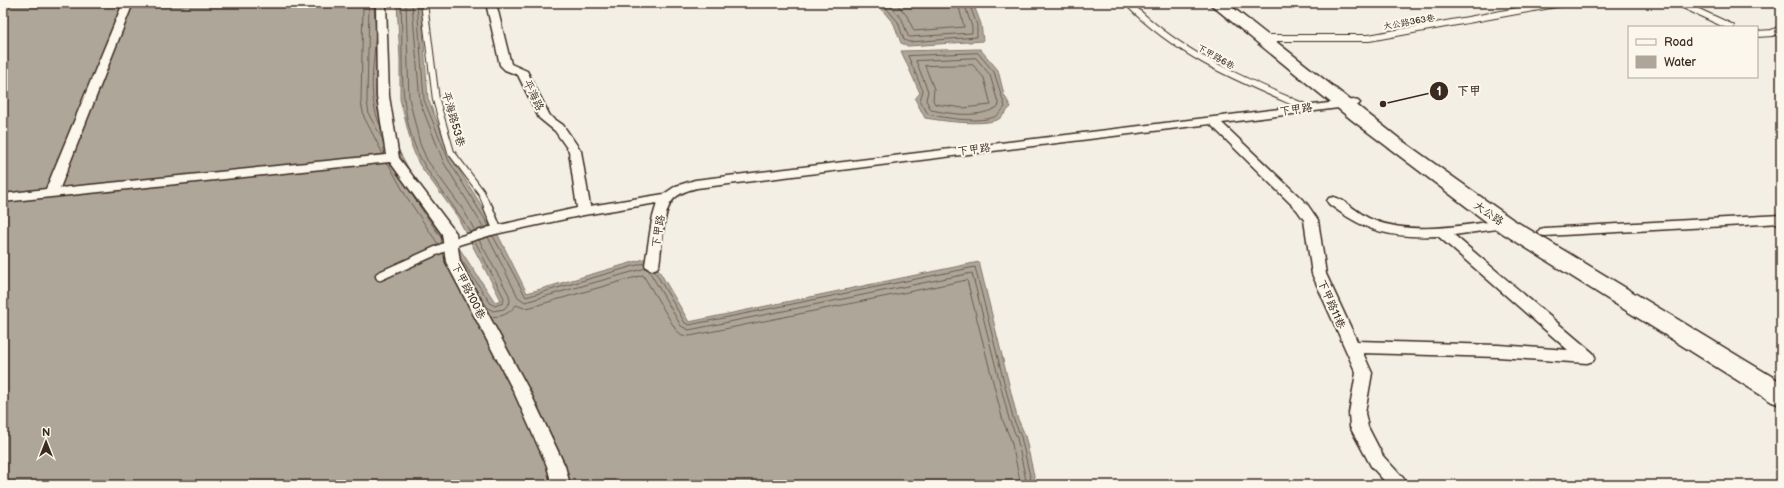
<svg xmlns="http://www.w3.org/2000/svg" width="1784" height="488" font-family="'Balsamiq Sans','LXGW WenKai TC',sans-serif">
  <rect width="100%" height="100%" fill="#f3efe4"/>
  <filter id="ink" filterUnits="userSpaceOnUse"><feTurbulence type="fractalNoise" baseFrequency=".025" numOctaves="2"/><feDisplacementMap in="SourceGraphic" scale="8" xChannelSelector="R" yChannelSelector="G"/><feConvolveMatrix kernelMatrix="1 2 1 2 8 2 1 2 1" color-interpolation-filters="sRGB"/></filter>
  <g filter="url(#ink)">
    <g fill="#afa69a" stroke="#817468">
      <path d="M3,3H378L376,99L378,112L419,188L495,302L501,300L457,216L419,164L412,147L400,99V59L397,3H421L428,99L452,159L490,219L527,293L651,257L689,322L979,262L1017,417L1025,435L1036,485H3Z"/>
      <path d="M882,3H973L981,24L983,41L908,46L901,43L894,24L878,5Z"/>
      <path d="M980,49L998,70L1004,95L1011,107C1007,110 1002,118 997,120C980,126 943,121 925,118L915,99L920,93L901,51Z"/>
    </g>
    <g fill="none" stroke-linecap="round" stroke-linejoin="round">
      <g stroke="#695c50" stroke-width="1">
        <path d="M363,3L361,102L364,117L383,154"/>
        <path d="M369,3L367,100L369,115L383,140"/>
        <path d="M374,3C374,16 377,30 375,43C373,72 368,97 380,125"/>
        <path d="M401,3C404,55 396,114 422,161C436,186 456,207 470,232"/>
        <path d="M406,3L409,98L420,144L427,160L464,211L475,231"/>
        <path d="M412,3L420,102L444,163L484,228"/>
        <path d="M417,3L424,100L449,161L489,226"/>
        <path d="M882,3L898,22L904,40L909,42L977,37V25L969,3"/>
        <path d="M888,3L902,19L908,36L910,37L972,33V27L964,3"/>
        <path d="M896,3L907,16L914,31L964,27L958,3"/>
        <path d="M978,53L994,72L1005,107C1002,110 1000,114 996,116C982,124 944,118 928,114L920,100L923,91L908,56Z"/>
        <path d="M976,58L990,75L999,106C980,119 952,114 931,110L926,100L928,91L916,61Z"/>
        <path d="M973,65L984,78L991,105L963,108L935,104L933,100L934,89L925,66Z"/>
        <path d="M388,163L406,196L438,244"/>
        <path d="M410,192L442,239"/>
        <path d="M493,236L526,297L644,263"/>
        <path d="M488,237L518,297L525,302L646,268"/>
        <path d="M479,240L509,295L510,302L504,309L493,311L488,308L479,294"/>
        <path d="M460,258L491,304L495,306L503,303L504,298L475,241"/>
        <path d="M648,269L681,326L689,330L972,273L1009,419L1017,438L1027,485"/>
        <path d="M654,270L685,323L689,325L975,267L1013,418L1021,437L1032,485"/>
        <path d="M490,316C501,318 509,314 516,305L524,308L531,307L643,275L676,330L682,335L690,336L967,280L1003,421L1011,440L1021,485"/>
      </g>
      <defs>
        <g id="service-far1">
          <path d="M424,3L436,100L451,152L481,192L488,208"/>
          <path d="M1128,3C1180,56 1240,79 1307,108"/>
          <path d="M1679,3L1731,27"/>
          <path d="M1757,34L1772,33L1781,29"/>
          <path d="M1261,38H1369L1561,3"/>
        </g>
        <g id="service">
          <path d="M488,207L497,229"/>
          <path d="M380,276L458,241L491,231"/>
        </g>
        <g id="minor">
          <path d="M123,3H133L60,188L386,155L377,96L376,3H386L389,96L399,158L456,233L460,262L529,390L565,466L570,485H552L547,466L513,390L446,262L442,234L390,162L3,202V194L46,189Z"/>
          <path d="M486,3H496L511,64L527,71L550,116L563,125L581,151L590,206L664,194L676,186L695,180L1354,100L1358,101L1360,103L1358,105L1354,106L1222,123L1307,204L1318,220L1326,274L1357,341L1498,345L1568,350L1438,236C1392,238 1367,233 1329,204L1327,201L1329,198L1334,197C1348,201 1359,215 1373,220C1414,236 1462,225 1504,220L1509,221L1511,224L1509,227L1504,228L1454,235L1593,353L1595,357L1593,361L1587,363L1498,357L1363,353L1372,373L1365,413L1368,427L1383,456L1405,480L1408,485H1388L1371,466L1350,427L1349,413L1356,373L1312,274L1304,220L1297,210L1210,124L697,188C688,190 678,193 672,201C662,214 662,248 659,265L657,268L652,270L647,268L645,265L652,220L657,203L584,215L491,235L486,234L484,231L486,228L577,208L569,151L555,131L539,118L518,75L505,70L500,65Z"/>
          <path d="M1781,215V223L1545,236L1540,235L1538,232L1540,229L1545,228Z"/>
        </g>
        <path id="primary" d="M1209,3H1227L1401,140L1512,219L1781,382V405L1772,402L1496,229L1352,120Z"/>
      </defs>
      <use href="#service-far1" stroke="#3b2a1e" stroke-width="8"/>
      <use href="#service" stroke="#3b2a1e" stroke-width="11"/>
      <use href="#minor" stroke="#3b2a1e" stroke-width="3"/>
      <use href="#primary" stroke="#3b2a1e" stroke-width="3"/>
      <use href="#service-far1" stroke="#fbf7ec" stroke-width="6"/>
      <use href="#service" stroke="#fbf7ec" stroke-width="8"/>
      <use href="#minor" fill="#fbf7ec" fill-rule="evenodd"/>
      <use href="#primary" fill="#fbf7ec" fill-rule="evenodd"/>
    </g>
  </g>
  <g text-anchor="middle" stroke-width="4" stroke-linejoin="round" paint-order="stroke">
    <g font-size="9" fill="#3b2a1e" stroke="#fbf7ec">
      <text transform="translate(1409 22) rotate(-10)" y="3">大公路363巷</text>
      <text transform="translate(1216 57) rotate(29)" y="3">下甲路6巷</text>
    </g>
    <g font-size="11" fill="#3b2a1e" stroke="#fbf7ec">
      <text transform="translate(534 95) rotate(64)" y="4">平海路</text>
      <text transform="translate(1296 109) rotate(-8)" y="4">下甲路</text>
      <text transform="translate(454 119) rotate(74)" y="4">平海路53巷</text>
      <text transform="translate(974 149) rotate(-7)" y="4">下甲路</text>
      <text transform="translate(1489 213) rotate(34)" y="4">大公路</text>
      <text transform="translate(658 231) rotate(-81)" y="4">下甲路</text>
      <text transform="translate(469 291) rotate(63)" y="4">下甲路100巷</text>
      <text transform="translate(1332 304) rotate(66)" y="4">下甲路11巷</text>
    </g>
  </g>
  <path fill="none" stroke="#3b2a1e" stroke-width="1.5" d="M1383 104L1439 91"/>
  <g fill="#3b2a1e" stroke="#fbf7ec" stroke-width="1.5">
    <circle cx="1383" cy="104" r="4"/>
    <circle cx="1439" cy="91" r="10"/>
  </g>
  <g font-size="12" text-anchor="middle" font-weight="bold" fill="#fff">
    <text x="1439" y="95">1</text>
  </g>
  <g font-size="12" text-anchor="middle" font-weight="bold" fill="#3b2a1e" stroke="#fbf7ec" stroke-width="4" stroke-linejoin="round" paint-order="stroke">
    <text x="1469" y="95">下甲</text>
  </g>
  <rect width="1784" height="488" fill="none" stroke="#fbf7ec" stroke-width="16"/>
  <rect x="8" y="8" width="1768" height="472" fill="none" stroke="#3b2a1e" stroke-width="1.5" filter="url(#ink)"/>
  <rect x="1628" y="26" width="130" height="52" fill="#fbf7ec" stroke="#aea59a"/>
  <rect x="1636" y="39" width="20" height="6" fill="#fbf7ec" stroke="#aea59a"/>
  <text x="1664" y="46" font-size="12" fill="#3b2a1e">Road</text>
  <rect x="1636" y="56" width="20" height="12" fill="#afa69a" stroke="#aea59a"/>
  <text x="1664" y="66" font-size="12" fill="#3b2a1e">Water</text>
  <g transform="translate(46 442)" stroke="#fbf7ec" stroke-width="3" paint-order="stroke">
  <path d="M0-3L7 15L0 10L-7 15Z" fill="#3b2a1e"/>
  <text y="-6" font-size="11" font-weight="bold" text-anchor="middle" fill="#3b2a1e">N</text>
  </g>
</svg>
